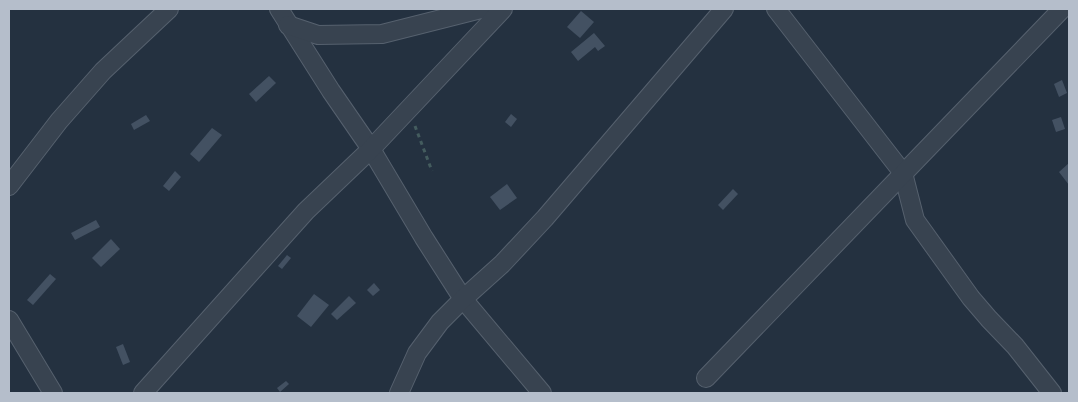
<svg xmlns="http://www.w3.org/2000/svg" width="1078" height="402" font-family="'DejaVu Sans',sans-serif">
  <rect width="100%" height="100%" fill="#243140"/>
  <g fill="#435162">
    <path d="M581,11L594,22L580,38L567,27Z"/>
    <path d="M594,33L605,46L598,51L595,47L578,61L571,52Z"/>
    <path d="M269,76L276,83L256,102L249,94Z"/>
    <path d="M1062,80L1067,93L1059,97L1054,84Z"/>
    <path d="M511,114L517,119L511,127L505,122Z"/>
    <path d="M146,115L150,121L134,130L131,124Z"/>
    <path d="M1061,117L1065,129L1056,132L1052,120Z"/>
    <path d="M212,128L222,135L199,162L190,154Z"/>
    <path d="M1069,163V185L1059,172Z"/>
    <path d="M175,171L181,177L169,191L163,186Z"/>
    <path d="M507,184L517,198L500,210L490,197Z"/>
    <path d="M733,189L738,194L723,210L718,205Z"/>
    <path d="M96,220L100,227L75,240L71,233Z"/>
    <path d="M111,239L120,249L101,267L92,258Z"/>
    <path d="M287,255L291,258L282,269L278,266Z"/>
    <path d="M50,274L56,279L33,305L27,300Z"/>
    <path d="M374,283L380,290L373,296L367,290Z"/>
    <path d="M314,294L329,305L311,327L297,316Z"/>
    <path d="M349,296L356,303L337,320L331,314Z"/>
    <path d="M123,344L130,362L123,365L116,347Z"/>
    <path d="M286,381L289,384L280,392L277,388Z"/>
  </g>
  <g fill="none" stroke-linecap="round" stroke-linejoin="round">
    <defs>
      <g id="minor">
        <path d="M279,9L331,91L371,149L424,238L463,299L542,393"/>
        <path d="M776,9L903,173L915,220L971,298L989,319L1015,346L1052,393"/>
        <path d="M288,25L318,35L382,34L481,9"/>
        <path d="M9,186L59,121L103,71L169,9"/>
        <path d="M9,320L53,393"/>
        <path d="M706,378L1062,9"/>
        <path d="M143,393L306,211L371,149L503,9"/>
        <path d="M399,393L417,353L440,322L463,299L502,264L545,218L724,9"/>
      </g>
    </defs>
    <use href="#minor" stroke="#56616e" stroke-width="20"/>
    <path stroke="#445c5e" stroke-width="3" stroke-dasharray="4 4" stroke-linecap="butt" d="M415,126L432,171"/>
    <use href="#minor" stroke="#384350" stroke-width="18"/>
  </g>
  <rect width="1078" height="402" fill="none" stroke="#b5becb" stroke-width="20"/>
</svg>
